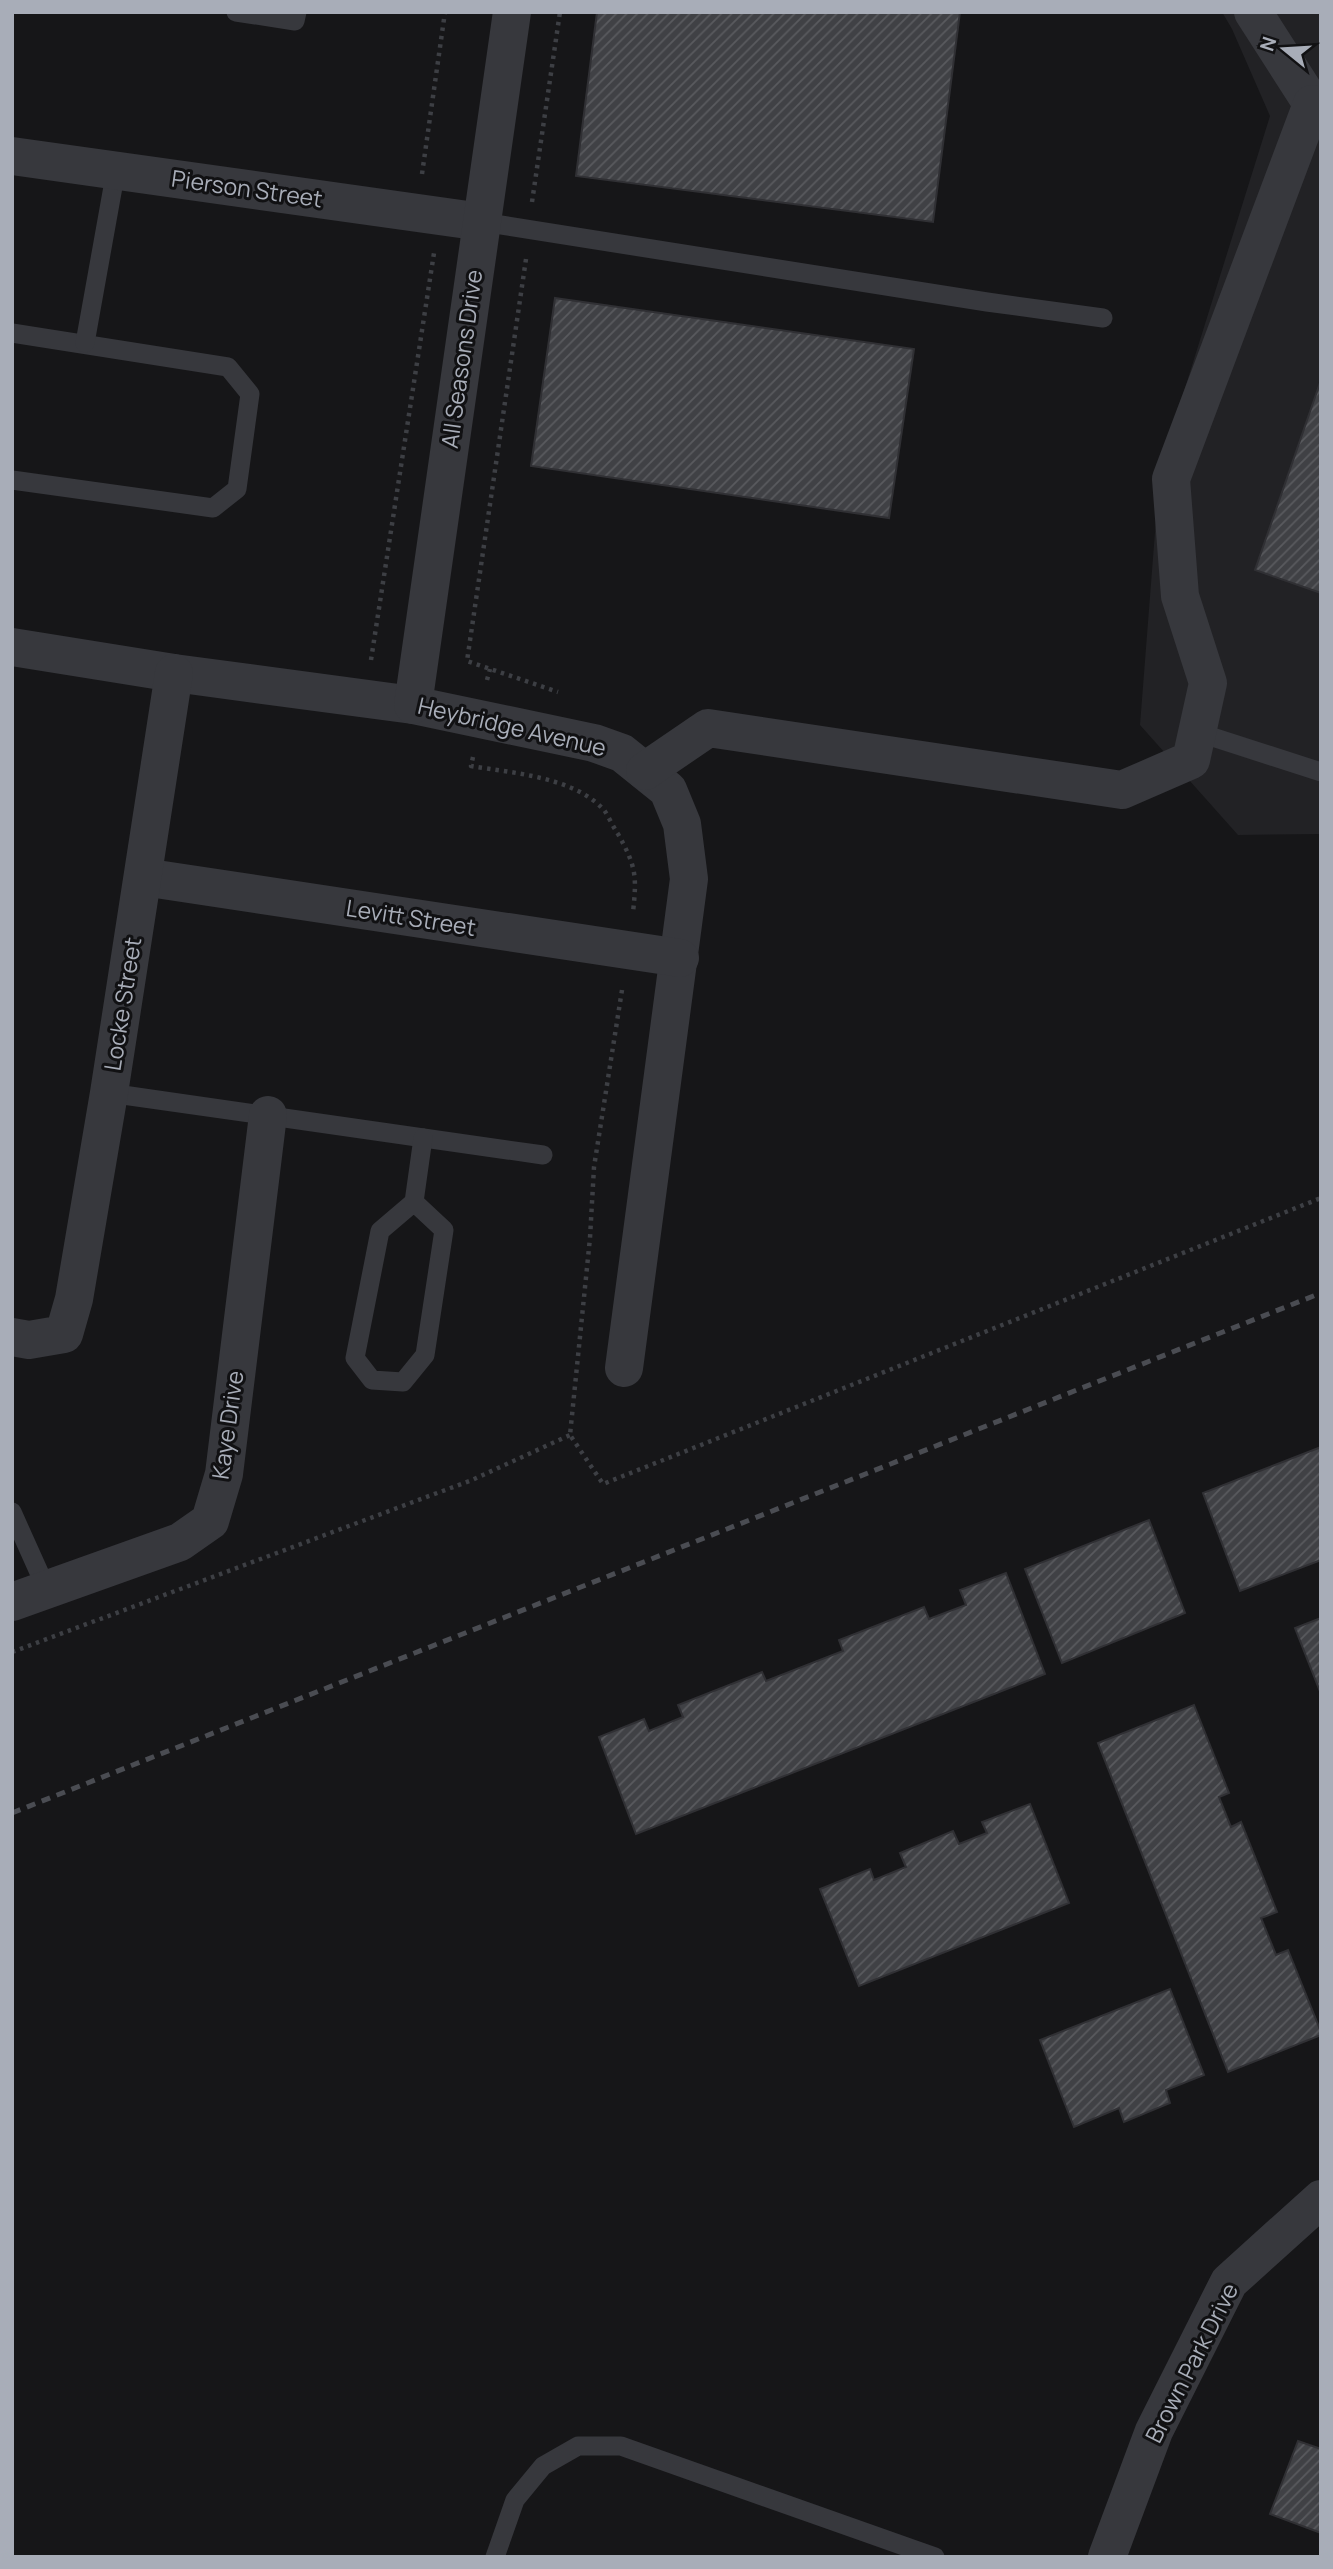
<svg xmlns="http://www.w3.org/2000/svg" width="1333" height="2569" font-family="Manrope,sans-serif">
  <defs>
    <pattern id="building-hatch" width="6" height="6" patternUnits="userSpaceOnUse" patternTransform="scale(1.75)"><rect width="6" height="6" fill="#404145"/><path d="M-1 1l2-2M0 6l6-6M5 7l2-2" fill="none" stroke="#595a5e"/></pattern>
  </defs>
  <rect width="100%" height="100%" fill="#161618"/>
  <path fill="#222225" d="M1222,12H1321V834L1238,835L1140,725L1160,468L1270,116L1232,29Z"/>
  <g fill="url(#building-hatch)" stroke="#303034" stroke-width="2">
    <path d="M597,12H960L933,222L576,176Z"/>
    <path d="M555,298L914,349L889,518L531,466Z"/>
    <path d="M1321,380V593L1255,570Z"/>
    <path d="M1321,1447V1560L1240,1591L1203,1493Z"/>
    <path d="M1149,1520L1185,1613L1062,1663L1025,1569Z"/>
    <path d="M1006,1573L1045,1674L636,1834L599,1737L644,1719L649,1731L683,1717L678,1705L762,1672L766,1681L843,1651L839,1640L924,1607L929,1619L966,1605L960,1590Z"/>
    <path d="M1321,1618V1694L1295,1628Z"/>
    <path d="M1194,1705L1229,1793L1219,1797L1231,1827L1241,1822L1277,1912L1261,1918L1276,1955L1288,1950L1321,2032V2035L1228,2072L1098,1743Z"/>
    <path d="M1030,1804L1069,1903L859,1986L820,1889L870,1869L874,1880L906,1867L900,1853L953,1831L959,1844L987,1833L982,1822Z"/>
    <path d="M1170,1989L1204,2075L1166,2090L1170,2103L1124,2122L1119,2108L1074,2127L1040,2040Z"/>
    <path d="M1298,2441L1321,2449V2533L1270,2514Z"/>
  </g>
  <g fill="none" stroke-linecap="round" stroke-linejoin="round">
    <g stroke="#3d3f44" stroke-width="4.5" stroke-dasharray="3.5 5" stroke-linecap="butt">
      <path d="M422,174L445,12"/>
      <path d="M532,202L560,12"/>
      <path d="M526,259L467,661L558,692"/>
      <path d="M371,660L434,253"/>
      <path d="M487,680L490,669"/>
      <path d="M473,757L471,766C513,773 574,777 604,810C609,817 613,827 618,834C636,866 637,876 633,912"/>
      <path d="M622,990L594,1167L590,1238L570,1435L603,1484L1321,1198"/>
      <path d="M12,1652L472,1480L570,1435"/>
    </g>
    <g stroke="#37383d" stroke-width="19">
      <path d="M236,12L295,21L297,12"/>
      <path d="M482,222L987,302L1103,318"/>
      <path d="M12,333L228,367L250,394L237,489L213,508L12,480"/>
      <path d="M85,343L116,170"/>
      <path d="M1197,732L1321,772"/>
      <path d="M109,1093L543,1155"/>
      <path d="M414,1202L444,1230L425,1355L403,1382L372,1380L355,1358L380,1231L414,1202L423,1138"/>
      <path d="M12,1512L47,1590"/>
      <path d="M495,2557L515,2500L543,2466L578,2446H621L935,2557"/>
    </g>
    <g stroke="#37383d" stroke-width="38">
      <path d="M1253,12L1312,104L1321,107"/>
      <path d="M12,156L482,222"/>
      <path d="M12,647L174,673L413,705L594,743L622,753L668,790L682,824L689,879L624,1368"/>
      <path d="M413,705L512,12"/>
      <path d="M645,771L708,728L1122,790L1191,760L1208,683L1180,596L1171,479L1312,104"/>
      <path d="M143,877L680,958"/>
      <path d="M12,1337L29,1340L64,1334L74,1299L109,1093L174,673"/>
      <path d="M12,1602L180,1542L210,1521L224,1474L268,1115"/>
      <path d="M1107,2557L1154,2431L1229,2282L1321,2199"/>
    </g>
    <path stroke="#4a4c52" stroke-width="5" stroke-dasharray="9 7" stroke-linecap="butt" d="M12,1813L1321,1293"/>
  </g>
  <g text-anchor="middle" stroke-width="6" stroke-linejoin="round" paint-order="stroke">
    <g font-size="23" fill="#a8adb8" stroke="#111113">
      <text transform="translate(247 189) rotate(8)" y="8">Pierson Street</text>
      <text transform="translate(462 359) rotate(-82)" y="8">All Seasons Drive</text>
      <text transform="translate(512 727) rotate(13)" y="8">Heybridge Avenue</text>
      <text transform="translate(411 918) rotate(9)" y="8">Levitt Street</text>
      <text transform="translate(123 1004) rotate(-81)" y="8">Locke Street</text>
      <text transform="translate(228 1425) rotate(-82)" y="8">Kaye Drive</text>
      <text transform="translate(1192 2363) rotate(-63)" y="8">Brown Park Drive</text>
    </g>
  </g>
  <rect width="1333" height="2569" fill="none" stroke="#a8adb8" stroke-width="28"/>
  <g transform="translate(1284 49) rotate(288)" stroke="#111113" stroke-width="5" paint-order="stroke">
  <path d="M0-5L12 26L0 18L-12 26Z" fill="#a8adb8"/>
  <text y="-10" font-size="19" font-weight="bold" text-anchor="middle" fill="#a8adb8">N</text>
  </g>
</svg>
